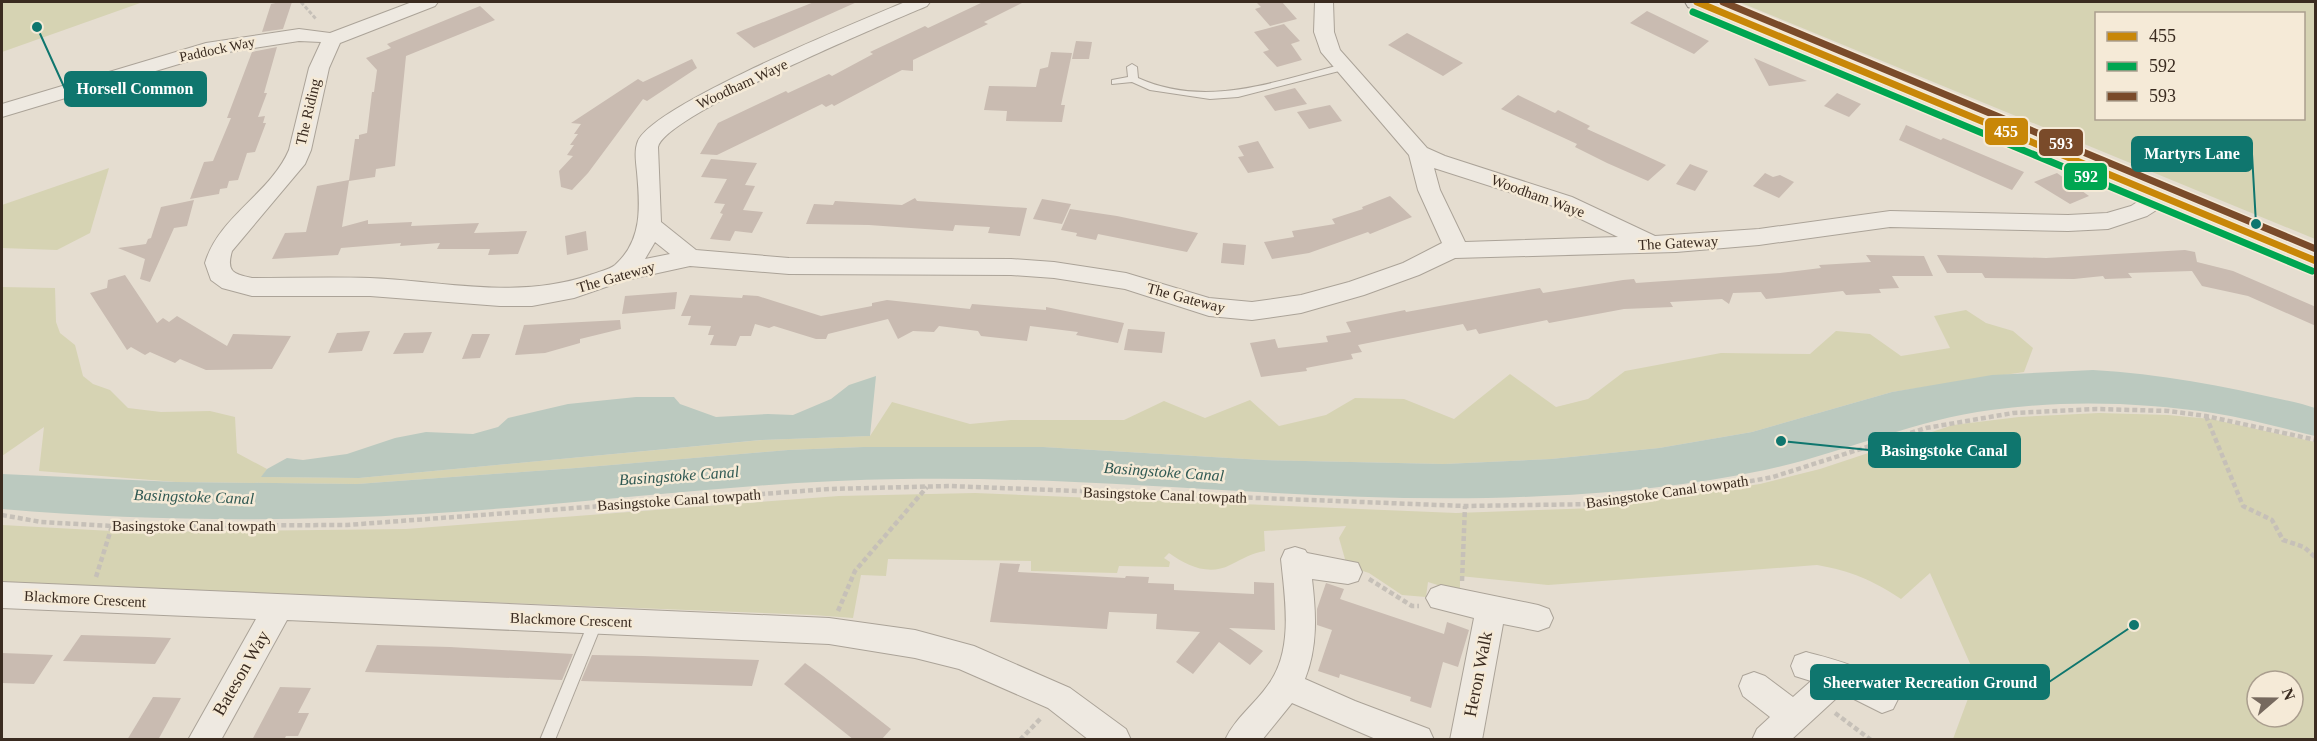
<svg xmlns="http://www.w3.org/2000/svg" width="2317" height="741" font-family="'Times New Roman',serif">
  <rect width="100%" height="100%" fill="#e5ddd0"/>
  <g fill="#d6d3b3" fill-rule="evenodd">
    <path d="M2,2H143L2,52Z"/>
    <path d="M1739,2H2315V239ZM2096,14H2304V118H2096Z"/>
    <path d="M109,168L90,233L57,250L2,248V205Z"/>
    <path d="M2,287L55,288L56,322L60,333L75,345L83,376L93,384L110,390L128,408L161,412L210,411L235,417L237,453L267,469L262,477L359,478L762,440L870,436L892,402L970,424L1011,420H1124L1164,401L1205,418L1250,400L1279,426L1326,415L1355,398L1404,399L1454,419L1510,374L1556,407L1588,399L1625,371L1721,353L1810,354L1836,331L1870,334L1901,356L1950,348L1934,316L1966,310L1986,323L2013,331L2033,348L2024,372L1892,392L1752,432L1659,448L1551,459L1444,464L1263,460L1043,447H863L788,450L576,468L357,484L176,482L39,471L44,427L2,456Z"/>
    <path d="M2099,413L2168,415L2211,419L2315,442V739H1953L1976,677L1930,573L1901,599C1872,580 1852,571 1817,565L1548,585L1460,576V592L1428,582L1426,597L1402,595L1369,573L1347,566L1339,538L1346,526L1264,531L1265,551C1251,553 1243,559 1230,565C1209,576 1187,566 1169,553L1164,558L1170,562L1169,567L1119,566L1117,573L1031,571V561L888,559L886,576L861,575L853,618L813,615L2,583V525L130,532L406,529L839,496L975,493L1456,513L1596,508L1760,484L1820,469L1953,425L2019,417ZM2257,681H2293V717H2257Z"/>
  </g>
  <g fill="#bbc9bf">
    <path d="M2093,370C2164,374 2233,388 2302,404L2315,408V436C2281,428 2247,418 2213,413C2140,402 2064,400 1991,410C1913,420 1841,454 1765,470C1693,485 1618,493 1544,496C1330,507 1116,475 901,479C741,481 582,505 423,514C283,522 141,521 2,509V474L176,482L357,484L576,468L788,450L863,447H1043L1263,460L1444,464L1551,459L1659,448L1752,432L1892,392L1992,375Z"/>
    <path d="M876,376L870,436L761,440L359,478L261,477L267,469L287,458L303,460L347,454L395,438L426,432L473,434L498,427L508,418L568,404L636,397H674L680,404L716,417L768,414L793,415L831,399L849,385Z"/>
  </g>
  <g fill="#c9bbb1">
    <path d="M280,2H292L283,29L262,32L271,4Z"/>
    <path d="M814,2H857L754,48L736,33Z"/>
    <path d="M983,2H1024L984,22L988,24L913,60V71L902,70L834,106L832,104L826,107L822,104L717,155L700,154L718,123L786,91L788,93L829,74L832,76L873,54L870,52L925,26L928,28Z"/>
    <path d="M1256,2H1282L1297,19L1270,26L1255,9L1261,7Z"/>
    <path d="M480,6L495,20L406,56L395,166L376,169L375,177L349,181L342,227L368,220V224L412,222L411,226L479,223L474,233L527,231L518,254L488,255L490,249H437L440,243L400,246L401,243L341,248L338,255L272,259L285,233L306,232L317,186L349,180L355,139H359V135L367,133L372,92H374L377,70L366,58L391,48L387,44Z"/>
    <path d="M1647,11L1709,41L1694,54L1630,23Z"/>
    <path d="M1284,24L1300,41L1291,44L1302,60L1277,67L1263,52L1269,50L1254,32Z"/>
    <path d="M1407,33L1409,34L1463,63L1443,76L1388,45Z"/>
    <path d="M1076,41L1092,42L1089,59H1072Z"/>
    <path d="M277,47L264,93H267L258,117L265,116L263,123H266L255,152L247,153L238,180L229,181L227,188L220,189L219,194L190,199L204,162L213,161L231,118H227L252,52Z"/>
    <path d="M1051,52L1072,53L1061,105H1065L1062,122L1006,121L1007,111L984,110L989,86L1036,87L1040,69L1048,67Z"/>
    <path d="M1754,58L1807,81L1769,86Z"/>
    <path d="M692,59L697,68L647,101L643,99L588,173L572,190L561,187L559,171L573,156L567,155L574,145H570L578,134H574L581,124L571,123L638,79L643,82Z"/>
    <path d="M1295,88L1307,104L1275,111L1264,96Z"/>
    <path d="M1837,93L1861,104L1849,117L1824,106Z"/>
    <path d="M1518,95L1555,113L1558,110L1590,126L1587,129L1666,165L1648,181L1607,163L1575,147L1577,144L1501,109Z"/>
    <path d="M1330,105L1342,121L1309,129L1297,112Z"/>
    <path d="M1906,125L1941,140L1943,138L2024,172L2012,190L1899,140Z"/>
    <path d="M1258,141L1274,168L1248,173L1238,157L1244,156L1238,146Z"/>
    <path d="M711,159L757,163L745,185L755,186L743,210L763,212L752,233L735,231L730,241L710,239L723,214L720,213L725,204L714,203L727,179L701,177Z"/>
    <path d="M1690,164L1708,171L1695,191L1676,184Z"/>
    <path d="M1765,173L1773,177L1780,175L1794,182L1779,198L1753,186Z"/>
    <path d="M2057,173L2089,196L2070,204L2034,182Z"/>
    <path d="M1390,196L1412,217L1370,234L1368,232L1309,253L1272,259L1264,242L1294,237L1292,231L1335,224L1332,219L1363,209L1362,207Z"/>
    <path d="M915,198L917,201L1027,208L1020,236L988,233L990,227L955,225L953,231L869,225L806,224L814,204L833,205L835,201L902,205Z"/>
    <path d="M1042,199L1071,204L1062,224L1033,219Z"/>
    <path d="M194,200L187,226L174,228L150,282L140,279L145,259L118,248L146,244L148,239L151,238L161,207Z"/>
    <path d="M1070,209L1117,216L1198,233L1187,252L1098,234L1096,240L1076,236L1077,233L1061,230Z"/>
    <path d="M586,231L588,250L567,255L565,236Z"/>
    <path d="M1223,243L1246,245L1244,265L1221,263Z"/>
    <path d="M2185,250L2195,252L2197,262L2233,271L2316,307V326L2248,296L2202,286L2192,271L2128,273L2132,278L2105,279L2103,276L2074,279L1985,278L1982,273H1947L1937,255L2046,258Z"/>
    <path d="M1866,255L1924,256L1933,276H1892L1899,288L1879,289L1881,293L1846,295L1843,291L1766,299L1761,292L1733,293L1729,304L1722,299L1670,302L1673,307L1624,309L1549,323L1547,320L1479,334L1476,329L1467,331L1463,324L1358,345L1362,352L1351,354L1353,359L1306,368L1307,371L1261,377L1250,343L1275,339L1278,348L1328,342L1326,336L1351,332L1346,322L1405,310L1406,312L1540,288L1543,293L1623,280L1634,279L1636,283L1780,273L1821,268L1819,265L1871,262Z"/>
    <path d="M125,275L157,323L163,318L169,322L177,316L227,346L233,334L291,336L272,369L206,370L180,359L175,363L150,352L145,355L131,347L127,350L90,293L107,288L108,280Z"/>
    <path d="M677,292L675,309L622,314L625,296Z"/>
    <path d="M690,295L742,298L743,295L758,296L821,316L872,306V303L887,300L970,309L972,304L1046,310V307L1124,323L1118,343L1076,335L1078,332L1030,326L1027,341L981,336L978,331L939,326L934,332L913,331L898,339L888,319L828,334L826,339H816L774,326L769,328L755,324L751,336H740L736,346L710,345L714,335H708L711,326L688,325L691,316H681Z"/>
    <path d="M620,320L621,329L580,339V343L545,353L515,355L524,325Z"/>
    <path d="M1128,329L1165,332L1162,353L1124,350Z"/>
    <path d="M370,331L362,351L328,353L337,333Z"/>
    <path d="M432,332L423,353L393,354L404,333Z"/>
    <path d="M472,334H490L480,358L462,359Z"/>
    <path d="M1000,563L1020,564L1018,572L1125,578L1126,576L1149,577L1148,583L1174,584V590L1254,594V582L1274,583L1275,630L1229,628L1263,651L1250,665L1219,642L1193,674L1176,662L1200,632L1156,629L1157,614L1109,612L1107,629L990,622Z"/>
    <path d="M1326,583L1344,589L1340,599L1444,634L1447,622L1469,630L1458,667L1443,662L1431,708L1410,701L1411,697L1340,674L1339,678L1318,671L1332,630L1317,625V609Z"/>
    <path d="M81,635L148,637L171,638L155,664L63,661Z"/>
    <path d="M377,645L450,647L573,654L562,680L365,672Z"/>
    <path d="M2,653L29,654L53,655L34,684L2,683Z"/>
    <path d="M592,655L643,656L759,660L752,686L581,681Z"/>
    <path d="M805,663L823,676L891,729L881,740H854L784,684Z"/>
    <path d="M280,687L311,688L298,713H309L298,736H286L284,740H252Z"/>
    <path d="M153,697L181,698L158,740H127Z"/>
  </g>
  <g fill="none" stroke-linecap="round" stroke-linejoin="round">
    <defs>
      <g id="lane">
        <path d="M1132,64L1137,67L1138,78C1206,109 1276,81 1344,64L1349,67L1347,69L1238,97L1210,99L1150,90L1132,82L1112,84V80L1128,77L1127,67Z"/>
        <path d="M596,615L601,617L603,621L555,740H540L589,621L591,617Z"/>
      </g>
      <g id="street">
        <path d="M412,2H438L435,6L340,43L329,68L311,150L305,164L232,251C226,272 233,274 252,278C291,278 331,277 370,278C444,281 517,300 590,275C597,272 609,270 615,265C643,240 640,206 637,172C636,162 634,150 638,141C654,104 860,21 905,2H930L927,6C887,23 665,115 658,147L661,222L696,250L789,258L1011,259L1054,262L1126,273L1209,298L1252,302L1301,295L1349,282L1403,263L1442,243L1418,190L1409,155L1321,52L1314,32L1315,2H1333L1334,32L1340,50L1427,148L1445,156L1572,197L1655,236L1759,229L1890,211L2068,215L2107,213L2131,206L2142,199L2149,190L2157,188L2165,190L2168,195L2158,209L2147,216L2108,229L2068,231L1890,227L1759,245L1676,252L1455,258L1419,275L1364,295L1301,313L1252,320L1209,316L1125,289L1054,278L1011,275L789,274L690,266L626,280L574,298L532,306H500L370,296H252L222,288L211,280L205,263C219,216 270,194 289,150L309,68L321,42L299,41L209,55L2,117V104L206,43L299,29L330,33ZM1434,168L1556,207L1618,237L1465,242L1440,190ZM655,242L670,254L645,259Z"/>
        <path d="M1295,547L1305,550L1307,553L1358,563L1362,572L1358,581L1348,584L1312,579C1316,613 1318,646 1305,679L1355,701L1429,729L1434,740H1378L1292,703L1262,740H1225C1235,718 1255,704 1268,685C1294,651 1285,599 1281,559L1285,550Z"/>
        <path d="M2,582L829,618L915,630L974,646L1070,688L1126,729L1131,740H1089L1048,708L959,669L915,658L829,644L287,620L221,740H188L256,619L2,608Z"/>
        <path d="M1441,585L1538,605L1549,609L1553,618L1549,627L1538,631L1503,624L1482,740H1450L1474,618L1431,607L1426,598L1431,589Z"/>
        <path d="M1806,652C1833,659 1886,672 1898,699L1893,709L1882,713L1842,693L1791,740H1752L1757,729L1770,717L1743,696L1739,686L1743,676L1754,672L1765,676L1793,697L1811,681L1795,676L1791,666L1795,656Z"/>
      </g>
      <path id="primary" d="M1685,2H1717L2316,249V272L1688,7Z"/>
    </defs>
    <use href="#lane" stroke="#aba398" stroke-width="2"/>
    <use href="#street" stroke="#aba398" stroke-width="2"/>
    <use href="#primary" stroke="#90887f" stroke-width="2"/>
    <path stroke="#c6c0b8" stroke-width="3" stroke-dasharray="4 2" stroke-linecap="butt" d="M301,2L316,19"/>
    <g stroke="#c6c0b8" stroke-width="4.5" stroke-dasharray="5 3" stroke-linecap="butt">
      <path d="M2206,416L2243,506L2272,520L2283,540L2304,547L2316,558"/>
      <path d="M2,515L41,522L112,526L347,525L829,489L949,486L1465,506L1599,504L1692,492L1773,477L1926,428L2013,413L2097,409L2169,411L2206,416L2316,440"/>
      <path d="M96,577L112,526"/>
      <path d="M1369,579L1412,606H1419"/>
      <path d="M1462,581L1465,506"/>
      <path d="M838,611L855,571L927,487"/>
      <path d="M1835,713L1871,740"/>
      <path d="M1020,740L1042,717"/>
    </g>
    <use href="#lane" fill="#eee9e1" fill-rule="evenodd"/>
    <use href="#street" fill="#eee9e1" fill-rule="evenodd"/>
    <use href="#primary" fill="#e4ded3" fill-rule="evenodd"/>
    <defs>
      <path id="bus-1" d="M1697,2L2316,261"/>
      <path id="bus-2" d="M1693,12L2312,271"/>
      <path id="bus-3" d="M1723,2L2316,249"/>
    </defs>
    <use href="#bus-1" stroke="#f5ead7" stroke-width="10"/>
    <use href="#bus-2" stroke="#f5ead7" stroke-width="10"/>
    <use href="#bus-3" stroke="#f5ead7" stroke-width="10"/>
    <use href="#bus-1" stroke="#c88708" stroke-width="7"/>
    <use href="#bus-2" stroke="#00a651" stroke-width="7"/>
    <use href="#bus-3" stroke="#7a4b2a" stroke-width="7"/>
  </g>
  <g text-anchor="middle" stroke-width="5" stroke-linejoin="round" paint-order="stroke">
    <g font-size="14" fill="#3a2b20" stroke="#f5ead7">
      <text transform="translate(217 49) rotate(-12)" y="5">Paddock Way</text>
    </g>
    <g font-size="15" fill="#3a2b20" stroke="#f5ead7">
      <text transform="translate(742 84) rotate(-25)" y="5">Woodham Waye</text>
      <text transform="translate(308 112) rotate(-77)" y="5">The Riding</text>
      <text transform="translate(1538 196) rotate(20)" y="5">Woodham Waye</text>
      <text transform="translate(1678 243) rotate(-3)" y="5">The Gateway</text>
      <text transform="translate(616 277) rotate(-16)" y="5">The Gateway</text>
      <text transform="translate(1186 298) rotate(15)" y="5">The Gateway</text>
      <text transform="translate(1667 492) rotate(-8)" y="5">Basingstoke Canal towpath</text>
      <text transform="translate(1165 495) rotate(2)" y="5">Basingstoke Canal towpath</text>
      <text transform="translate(679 500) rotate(-4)" y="5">Basingstoke Canal towpath</text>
      <text x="194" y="531">Basingstoke Canal towpath</text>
      <text transform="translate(85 599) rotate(3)" y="5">Blackmore Crescent</text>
      <text transform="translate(571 620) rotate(2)" y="5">Blackmore Crescent</text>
    </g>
    <g font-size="16" font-style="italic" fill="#305953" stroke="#f5ead7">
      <text transform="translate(1164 471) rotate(4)" y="6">Basingstoke Canal</text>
      <text transform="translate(679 475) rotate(-4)" y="6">Basingstoke Canal</text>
      <text transform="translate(194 496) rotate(2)" y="6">Basingstoke Canal</text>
    </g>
    <g font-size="18" fill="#3a2b20" stroke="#f5ead7">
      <text transform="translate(241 673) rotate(-60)" y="6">Bateson Way</text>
      <text transform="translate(1478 674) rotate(-79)" y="6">Heron Walk</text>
    </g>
  </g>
  <path fill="none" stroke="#0f766e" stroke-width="2" d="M37 27L65 89M2256 224L2252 154M1781 441L1869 450M2134 625L2049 682"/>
  <g fill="#0f766e" stroke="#f5ead7" stroke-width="2">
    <circle cx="37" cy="27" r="6"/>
    <circle cx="2256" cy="224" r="6"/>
    <circle cx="1781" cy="441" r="6"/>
    <circle cx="2134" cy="625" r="6"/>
  </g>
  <g fill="#0f766e" stroke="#0f766e" stroke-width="2">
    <rect x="65" y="72" width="141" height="34" rx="6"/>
    <rect x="2132" y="137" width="120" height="34" rx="6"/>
    <rect x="1869" y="433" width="151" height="34" rx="6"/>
    <rect x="1811" y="665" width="238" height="34" rx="6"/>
  </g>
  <g font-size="16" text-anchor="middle" font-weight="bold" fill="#fff">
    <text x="135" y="94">Horsell Common</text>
    <text x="2192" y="159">Martyrs Lane</text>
    <text x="1944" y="456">Basingstoke Canal</text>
    <text x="1930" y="688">Sheerwater Recreation Ground</text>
  </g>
  <g stroke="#f5ead7" stroke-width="2">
    <rect x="1984" y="117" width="45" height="29" rx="6" fill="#c88708"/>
    <rect x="2038" y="128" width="46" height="29" rx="6" fill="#7a4b2a"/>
    <rect x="2063" y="162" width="45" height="29" rx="6" fill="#00a651"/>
  </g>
  <g font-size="16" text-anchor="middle" font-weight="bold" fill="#fff">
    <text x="2006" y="137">455</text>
    <text x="2061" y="149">593</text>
    <text x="2086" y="182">592</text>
  </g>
  <rect width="2317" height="741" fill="none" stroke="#3a2b20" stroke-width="6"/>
  <rect x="2095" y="12" width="210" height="108" fill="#f5ead7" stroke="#aa9e8e" stroke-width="1.5"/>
  <rect x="2107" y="32" width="30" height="9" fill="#c88708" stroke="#aa9e8e" stroke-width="1.5"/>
  <text x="2149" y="42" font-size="18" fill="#3a2b20">455</text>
  <rect x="2107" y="62" width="30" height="9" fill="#00a651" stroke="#aa9e8e" stroke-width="1.5"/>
  <text x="2149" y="72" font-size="18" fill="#3a2b20">592</text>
  <rect x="2107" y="92" width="30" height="9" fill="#7a4b2a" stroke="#aa9e8e" stroke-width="1.5"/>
  <text x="2149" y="102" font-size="18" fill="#3a2b20">593</text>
  <g transform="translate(2275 699) rotate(70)"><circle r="28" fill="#f5ead7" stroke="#aa9e8e" stroke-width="1.5"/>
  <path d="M0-4.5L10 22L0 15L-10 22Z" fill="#76695e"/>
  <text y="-9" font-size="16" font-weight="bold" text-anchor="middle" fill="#3a2b20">N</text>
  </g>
</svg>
